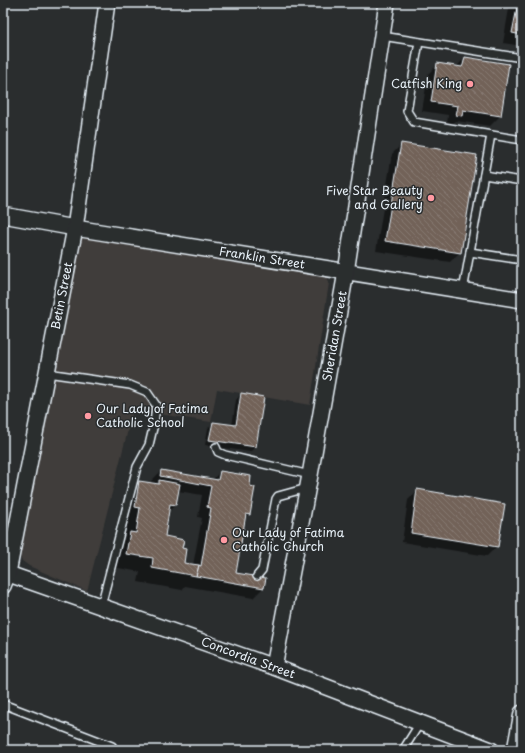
<svg xmlns="http://www.w3.org/2000/svg" width="525" height="753" font-family="'Playpen Sans',sans-serif">
  <defs>
    <pattern id="building-back-hatch" width="6" height="6" patternUnits="userSpaceOnUse"><rect width="6" height="6" fill="#726259"/><path d="M-1 5l2 2M0 0l6 6M5-1l2 2" fill="none" stroke="#867972"/></pattern>
  </defs>
  <rect width="100%" height="100%" fill="#2a2d2e"/>
  <filter id="ink" filterUnits="userSpaceOnUse"><feTurbulence type="fractalNoise" baseFrequency=".025" numOctaves="2"/><feDisplacementMap in="SourceGraphic" scale="8" xChannelSelector="R" yChannelSelector="G"/><feConvolveMatrix kernelMatrix="1 2 1 2 8 2 1 2 1" color-interpolation-filters="sRGB"/></filter>
  <g filter="url(#ink)">
    <path fill="#403d3b" d="M90,235L322,273L327,276L329,283L310,405L217,389L211,422L133,410L87,591L29,566L21,560L20,554L75,245L81,238Z"/>
    <g fill="#0007" fill-rule="evenodd">
      <path d="M510,3H522V46L503,43Z"/>
      <path d="M465,58L500,116L490,126L456,121L451,125H447L448,115L422,111L428,74L438,64L456,67Z"/>
      <path d="M402,144L460,252L450,262L376,251L392,154Z"/>
      <path d="M241,394L255,447L250,452L205,445L208,428L213,423L232,426L236,400Z"/>
      <path d="M161,471L212,480L220,472L249,514L244,519L235,574L263,588L253,598L185,586L182,590L138,582L140,572L113,567L116,547L124,540L127,522L121,521L126,496L140,482L150,484L151,481ZM178,491L202,495L198,517L202,518L193,565L183,564L181,549L164,537L168,512L175,505Z"/>
      <path d="M418,490L497,546L487,556L402,542L408,500Z"/>
    </g>
    <g fill="url(#building-back-hatch)" stroke="#e8f1f8">
      <path d="M518,3H522V35L512,33Z"/>
      <path d="M465,57L509,64L501,116L463,110L462,116L456,115L458,106L431,102L437,63L462,67L463,65Z"/>
      <path d="M401,143L477,155L461,253L385,241Z"/>
      <path d="M241,393L264,397L256,447L209,440L213,422L236,425Z"/>
      <path d="M161,470L218,480L220,471L251,476L250,486L255,487L250,515L246,514L236,573L266,578L264,588L196,576L199,565L201,566L211,508L207,507L211,486L160,476Z"/>
      <path d="M159,480L180,484L176,505L170,504L165,536L184,540L182,548L186,549L184,563L199,565L196,576L152,568L153,558L126,554L130,532L136,533L140,508L135,507L139,481L159,484Z"/>
      <path d="M417,489L505,504L498,547L411,533Z"/>
    </g>
    <g fill="none" stroke-linecap="round" stroke-linejoin="round">
      <defs>
        <g id="lane">
          <path d="M382,36L522,58"/>
          <path d="M419,42L407,111L414,122L522,140"/>
          <path d="M484,175L522,181"/>
          <path d="M470,252L522,260"/>
          <path d="M463,291L491,135"/>
          <path d="M47,373L130,385L147,392L156,405L154,424L149,445L137,467L101,606"/>
          <path d="M216,447L218,452L225,455L310,475"/>
          <path d="M257,576L262,570L276,499L278,496L307,488"/>
          <path d="M3,704L112,746L111,750"/>
          <path d="M403,750L420,723"/>
        </g>
        <g id="street">
          <path d="M3,215L75,228L522,300"/>
          <path d="M3,572L274,667L491,750"/>
          <path d="M3,586L8,573L75,228L107,3"/>
          <path d="M274,667L310,475L346,272L387,3"/>
          <path d="M515,750L522,713"/>
        </g>
      </defs>
      <use href="#lane" stroke="#e8f1f8" stroke-width="10"/>
      <use href="#street" stroke="#e8f1f8" stroke-width="18"/>
      <use href="#lane" stroke="#2a2d2e" stroke-width="7"/>
      <use href="#street" stroke="#2a2d2e" stroke-width="15"/>
    </g>
  </g>
  <g fill="#ff9aa2" stroke="#2a2d2e" stroke-width="1.5">
    <circle cx="470" cy="84" r="4"/>
    <circle cx="431" cy="198" r="4"/>
    <circle cx="88" cy="416" r="4"/>
    <circle cx="224" cy="540" r="4"/>
  </g>
  <g text-anchor="middle" stroke-width="3" stroke-linejoin="round" paint-order="stroke">
    <g font-size="12" fill="#e8f1f8" stroke="#2a2d2e" text-anchor="end">
      <text x="462" y="88">Catfish King</text>
      <text x="423" y="195">Five Star Beauty<tspan x="423" dy="14">and Gallery</tspan></text>
      <text x="96" y="413" text-anchor="start">Our Lady of Fatima<tspan x="96" dy="14">Catholic School</tspan></text>
      <text x="232" y="537" text-anchor="start">Our Lady of Fatima<tspan x="232" dy="14">Catholic Church</tspan></text>
    </g>
    <g font-size="12" fill="#e8f1f8" stroke="#2a2d2e">
      <text transform="translate(262 258) rotate(9)" y="4">Franklin Street</text>
      <text transform="translate(62 296) rotate(-79)" y="4">Betin Street</text>
      <text transform="translate(335 336) rotate(-80)" y="4">Sheridan Street</text>
      <text transform="translate(248 658) rotate(20)" y="4">Concordia Street</text>
    </g>
  </g>
  <rect width="525" height="753" fill="none" stroke="#2a2d2e" stroke-width="16"/>
  <rect x="8" y="8" width="509" height="737" fill="none" stroke="#e8f1f8" stroke-width="1.5" filter="url(#ink)"/>
</svg>
